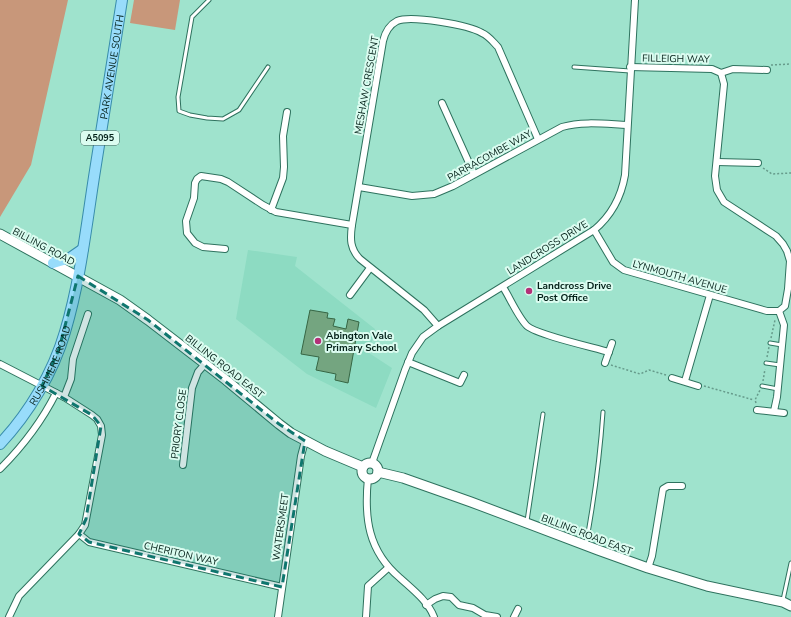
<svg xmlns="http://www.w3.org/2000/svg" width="791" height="617" font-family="'Nunito Sans',sans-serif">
  <rect width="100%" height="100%" fill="#9fe3cd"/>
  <path fill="#8ddbc2" d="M248,250L297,257L295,266L375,329L369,353L392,368L376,408L307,374L236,319Z"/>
  <g fill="#c8977a">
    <path d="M0,0H68L31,165L0,217Z"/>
    <path d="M134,0H180L175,30L130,23Z"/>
  </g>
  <path fill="#74a580" stroke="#366644" d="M310,310L328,313L327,318L335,319L333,326L346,329L348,319L359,322L348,383L335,380L336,374L316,370L319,357L301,354Z"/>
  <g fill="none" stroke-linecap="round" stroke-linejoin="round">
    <defs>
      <g id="lane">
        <path d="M209,0L192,17L178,97L179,111L190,115L207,118L223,119L239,110L268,67"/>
        <path d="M574,67L630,71"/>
        <path d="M770,343L782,345"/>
        <path d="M766,363L780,365"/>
        <path d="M762,386L778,389"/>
        <path d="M527,521L543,414"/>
        <path d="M586,544C594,501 600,456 603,412"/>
        <path d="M783,600L791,563"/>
      </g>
      <g id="street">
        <path d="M630,67L712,69L721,73L733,69L767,70"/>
        <path d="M721,73L724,84L715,176L717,190L724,202L776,236L783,244L787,251L790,261L788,289L785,306L779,311L784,325L777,397L774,411"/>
        <path d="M442,103L474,174"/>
        <path d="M717,162L758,163"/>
        <path d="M359,187L412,196L434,194L453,186L562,127C583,121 605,124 627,125"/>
        <path d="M271,210L283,178L284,167L283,136L287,112"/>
        <path d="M594,230L613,262L624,270L767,311H779"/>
        <path d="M225,249L203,247L195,243L187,233L186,221L194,198L195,183L197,179L201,176L221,179L228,182L263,205L276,212L352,225"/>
        <path d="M503,287C510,298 518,317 527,326C538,335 592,347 609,352"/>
        <path d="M350,295L370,268"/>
        <path d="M438,326L424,310L360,259C350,249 350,239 352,225L383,41C385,33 389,25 397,21C411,15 469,25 482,33C489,36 493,42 498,47L538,139"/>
        <path d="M408,362L460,383L464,375"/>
        <path d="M605,363L612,343"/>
        <path d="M0,364L64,397L92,415L97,419L101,426L102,435L85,525L79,534L19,596L9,617"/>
        <path d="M672,378L698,386"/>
        <path d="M685,381L710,295"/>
        <path d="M64,397L71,379L73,359L88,314"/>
        <path d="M757,410L784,413"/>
        <path d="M372,463L405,370L412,353L423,337L438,326L594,230C611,216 621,198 625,175L635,0"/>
        <path d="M183,465L192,388L198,372L205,364"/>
        <path d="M0,469C22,447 42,421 56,393"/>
        <path d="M368,478C364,518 368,551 400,578C412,589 428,601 434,617"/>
        <path d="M79,534L89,542L282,587"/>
        <path d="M648,568L652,556L663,489L668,486H682"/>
        <path d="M426,605L435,599L443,596L451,597L459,605L473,608L485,615L497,617"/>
        <path d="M278,617L301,456L305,441"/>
        <path d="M366,617L368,586L388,568"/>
        <path d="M514,617L518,609"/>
      </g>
      <g id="secondary">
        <path d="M0,234L120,300L148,320L226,380L279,424L291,433L325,451L363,467"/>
        <circle cx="370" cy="471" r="8"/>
        <path d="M378,472L403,478L471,502L598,550L648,568L707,586L783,602L791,606"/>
      </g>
      <g id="primary">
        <path d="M53,263L70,258L83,249"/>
        <path id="s1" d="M0,444C29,413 53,373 65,332C80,282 86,229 94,177C103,118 113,59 122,0"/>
      </g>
    </defs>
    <use href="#lane" stroke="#2e725e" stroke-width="5"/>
    <use href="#street" stroke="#2e725e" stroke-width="8"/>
    <use href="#secondary" stroke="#2e725e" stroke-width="11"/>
    <use href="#primary" stroke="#388cab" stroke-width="12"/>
    <g stroke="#669b8b" stroke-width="1.5" stroke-dasharray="2 2" stroke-linecap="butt">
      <path d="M771,65L791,64"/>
      <path d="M763,168L772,174L791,173"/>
      <path d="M771,338L775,320"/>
      <path d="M767,357L769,347"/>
      <path d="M611,365L640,374L649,370L666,375"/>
      <path d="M763,381L765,369"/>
      <path d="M704,386L754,400"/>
      <path d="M756,403L755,400L760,390"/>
    </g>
    <use href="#lane" stroke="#fff" stroke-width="3"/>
    <use href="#street" stroke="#fff" stroke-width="6"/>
    <use href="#secondary" stroke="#fff" stroke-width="9"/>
    <use href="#primary" stroke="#98dcfb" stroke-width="10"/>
  </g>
  <path fill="#0f766e" fill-opacity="0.2" stroke="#0f766e" stroke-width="3" stroke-dasharray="8 5" stroke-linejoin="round" d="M78,276L148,320L279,424L305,441L282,587L89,542L79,534L86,519L101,426L92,415L42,386L59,349Z"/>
  <g fill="#b43078" stroke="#dbfcf0" stroke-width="1.5">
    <circle cx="529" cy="291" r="4"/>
    <circle cx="318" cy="341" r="4"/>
  </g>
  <g text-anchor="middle" stroke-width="4" stroke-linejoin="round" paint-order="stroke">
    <rect fill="#dbfcf0" stroke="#44635a" stroke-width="1" x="81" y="131" width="38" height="14" rx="3"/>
    <g font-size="9" font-weight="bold" fill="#042119">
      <text x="100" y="141">A5095</text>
    </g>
    <g font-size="10" fill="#042119" stroke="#dbfcf0">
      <text transform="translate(676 58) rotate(1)" y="4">FILLEIGH WAY</text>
      <text dy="4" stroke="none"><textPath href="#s1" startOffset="400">PARK AVENUE SOUTH</textPath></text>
      <text transform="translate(366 85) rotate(-80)" y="4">MESHAW CRESCENT</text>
      <text transform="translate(489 155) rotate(-29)" y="4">PARRACOMBE WAY</text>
      <text transform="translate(44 246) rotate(28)" y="4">BILLING ROAD</text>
      <text transform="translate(547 247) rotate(-32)" y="4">LANDCROSS DRIVE</text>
      <text transform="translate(680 276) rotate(16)" y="4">LYNMOUTH AVENUE</text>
      <text dy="4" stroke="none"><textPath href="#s1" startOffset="94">RUSHMERE ROAD</textPath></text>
      <text transform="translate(225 366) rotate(38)" y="4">BILLING ROAD EAST</text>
      <text transform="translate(178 424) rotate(-83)" y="4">PRIORY CLOSE</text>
      <text transform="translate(280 527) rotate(-82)" y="4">WATERSMEET</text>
      <text transform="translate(587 534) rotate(21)" y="4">BILLING ROAD EAST</text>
      <text transform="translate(181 553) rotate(13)" y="4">CHERITON WAY</text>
    </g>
    <g font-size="10" font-weight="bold" fill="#042119" stroke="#dbfcf0" text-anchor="start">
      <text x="537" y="289">Landcross Drive<tspan x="537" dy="12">Post Office</tspan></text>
      <text x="326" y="339">Abington Vale<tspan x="326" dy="12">Primary School</tspan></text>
    </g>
  </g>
</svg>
